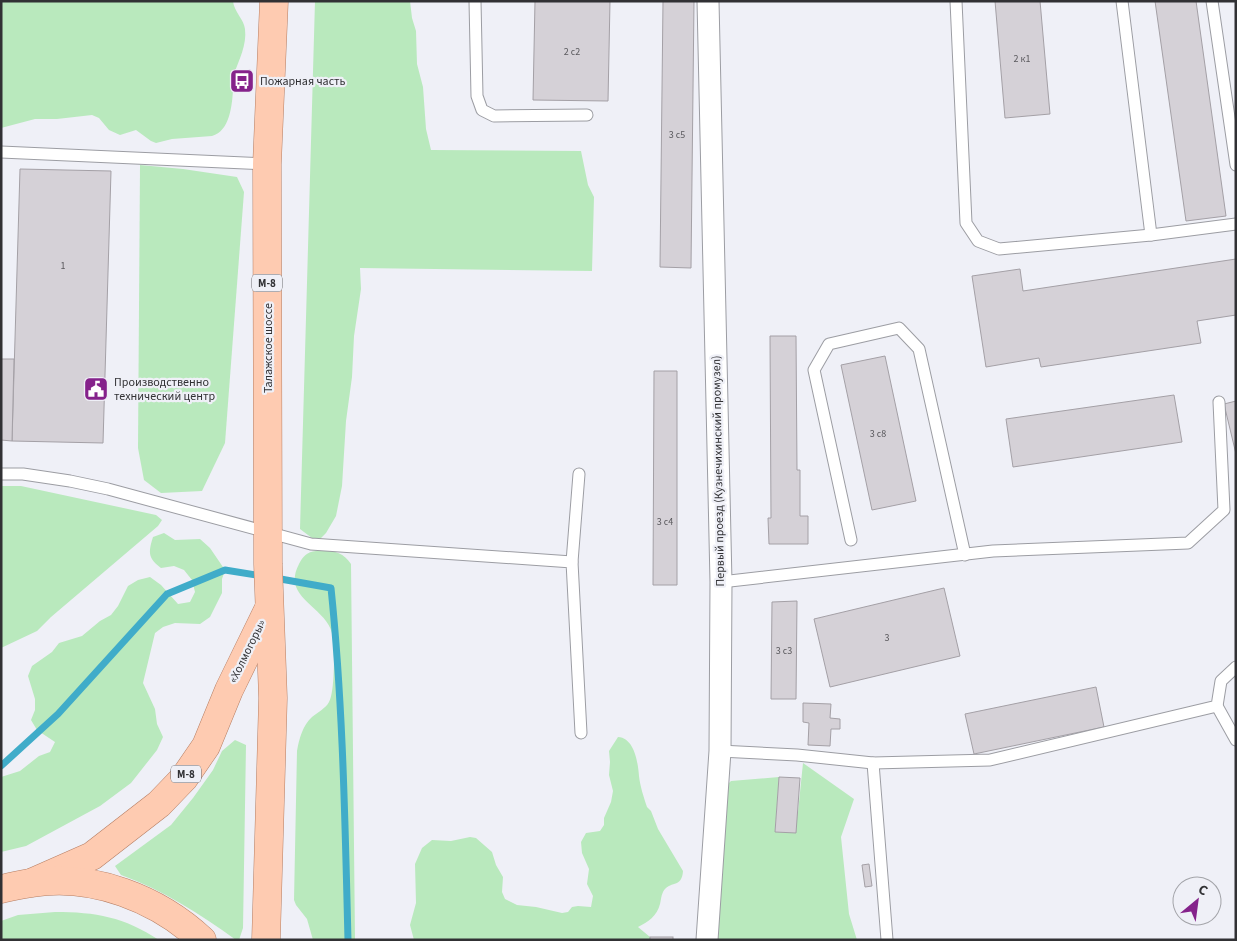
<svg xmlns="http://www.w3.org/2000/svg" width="1237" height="941" font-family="'Source Sans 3',sans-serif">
  <rect width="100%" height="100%" fill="#eff0f7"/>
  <g fill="#b9e9bd">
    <path d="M1,1H233C234,12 244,19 245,29C247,45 239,60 234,74C232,79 233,84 233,90C232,105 230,131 212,136L172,139L156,143L151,141L136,130L120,135L109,130L99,118L92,115L57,119H35L1,128Z"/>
    <path d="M315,1H410L412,18L416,31L417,64L423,87L426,129L431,150L581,151L588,185L594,197L592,271L360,268L361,289L354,336L352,377L346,421L342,486L336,516L326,533L320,539L312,538L300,529Z"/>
    <path d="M140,165L183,169L237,177L244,192L225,443L202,491L161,493L144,480L138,448Z"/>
    <path d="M1,486H21L156,515L162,520L158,526L51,617L37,631L1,648Z"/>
    <path d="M164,533L175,540L200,539L210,548L225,570L222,579V593L210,617L200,624L175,623L163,627L155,633L143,683L155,709L157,724L163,737L157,750L131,783L100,806L26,846L1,852V777L20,771L39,756L50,752L55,742L37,730L31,720L35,710V699L28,676L32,666L52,652L59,643L82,636L100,621L111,615L118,606L128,586L138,580L150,577L161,585L178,604L190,602L195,592L192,580L184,570L174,566L161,568C148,558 148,553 153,537Z"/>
    <path d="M316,551C330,550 343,551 351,564L355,940H313L307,919L296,905L294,900L297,751C299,739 303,725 312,717C318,712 326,708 329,702C335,692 335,644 332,633C325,606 281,598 299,564C303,556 307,552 316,551Z"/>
    <path d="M618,737C635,738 638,764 639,776C640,786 644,798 647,807L651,811L658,829L683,871C682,889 669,880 663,892C661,896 661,900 660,904C657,916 648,922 638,927L650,937V940H414L410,925L416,903L415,864L422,848L432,840L451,841L470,837L476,838L492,852L496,865L503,877L502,892L505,899L517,905L536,907L562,913L568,912L572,907L578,906L591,907L593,896L587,884L589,869L582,853L581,842L586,833L600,831L604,825V818L611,802L613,791L609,775L610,762L609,751Z"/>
    <path d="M235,740L246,745L243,928L239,940H236C200,914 163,890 121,875L115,866L171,825L193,798L213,770L222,751Z"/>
    <path d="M803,763L854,799L841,837L849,914L857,940H714L723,789L731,781L779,777L775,832L798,812Z"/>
    <path d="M55,912C96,912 124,917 159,940H1V921L18,915Z"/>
  </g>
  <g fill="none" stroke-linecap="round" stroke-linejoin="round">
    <g stroke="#40acc9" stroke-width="7">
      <path d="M275,578L331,588C343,704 345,822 348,940"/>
      <path d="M1,766L58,714L167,594L225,570L262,576"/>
    </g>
  </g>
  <g fill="#d5d1d7" stroke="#a4a0a6">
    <path d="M535,1H610L608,101L533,100Z"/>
    <path d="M663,1H694L691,268L660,267Z"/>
    <path d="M995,1H1040L1050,114L1005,118Z"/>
    <path d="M1155,1H1196L1226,216L1186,221Z"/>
    <path d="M20,169L111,171L103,443L12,441Z"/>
    <path d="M1236,259V315L1197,321L1201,343L1041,367L1039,358L986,367L972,276L1020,269L1023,291Z"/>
    <path d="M770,336H796L797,470H800V516H808V544H769L768,518H771Z"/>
    <path d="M885,356L916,501L872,510L841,365Z"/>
    <path d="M1,359H14L12,441L1,440Z"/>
    <path d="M654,371H677V585H653Z"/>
    <path d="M1174,395L1182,442L1013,467L1006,419Z"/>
    <path d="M1236,401V454L1224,404Z"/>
    <path d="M944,588L960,656L830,687L814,619Z"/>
    <path d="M797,601L796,699H771L772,602Z"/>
    <path d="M1096,687L1104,727L974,754L965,714Z"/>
    <path d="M803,703L831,704L830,718L840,719V729H831L830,746L808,745L809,723L803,722Z"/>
    <path d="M779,777L800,778L796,833L775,832Z"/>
    <path d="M869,864L872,886L865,887L862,865Z"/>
    <rect x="650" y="937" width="23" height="3"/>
  </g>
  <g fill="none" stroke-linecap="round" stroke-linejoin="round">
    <defs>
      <g id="lane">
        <path d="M475,1L477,96L482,110L494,116L587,115"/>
        <path d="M956,1L966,223L978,241L999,249L1151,235L1236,224"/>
        <path d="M1122,1L1151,235"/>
        <path d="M1212,1L1236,165"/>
        <path d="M1,152L267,164"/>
        <path d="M1,474H23L70,481L108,489L311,544L572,562L581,733"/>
        <path d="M851,540L814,370L829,344L899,328L919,349L965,555"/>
        <path d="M572,562L579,474"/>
        <path d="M721,582L993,551L1188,543L1224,510L1219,402"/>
        <path d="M1217,706L1236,740"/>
        <path d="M720,751L797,755L873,763L990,760L1217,706L1221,681L1236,667"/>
        <path d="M873,763L887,940"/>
      </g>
      <path id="street" d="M707,940L720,751L721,582L708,1"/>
      <g id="primary">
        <path d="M33,882L92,856L159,804L184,778L206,746L229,690L269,608"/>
        <path d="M1,889C11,887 21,884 32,883C93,873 158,899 202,940"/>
        <path d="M266,940L273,698L268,564L267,164L274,1"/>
      </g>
    </defs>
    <use href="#lane" stroke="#9c9da3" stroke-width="13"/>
    <use href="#street" stroke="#9c9da3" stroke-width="23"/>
    <use href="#primary" stroke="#b67e63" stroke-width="29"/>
    <use href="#lane" stroke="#fff" stroke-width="11"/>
    <use href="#street" stroke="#fff" stroke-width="21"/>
    <use href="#primary" stroke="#fecbb1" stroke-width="28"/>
  </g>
  <defs>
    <symbol id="bus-square" viewBox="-11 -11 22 22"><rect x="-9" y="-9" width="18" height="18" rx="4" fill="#85228b" stroke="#eff0f7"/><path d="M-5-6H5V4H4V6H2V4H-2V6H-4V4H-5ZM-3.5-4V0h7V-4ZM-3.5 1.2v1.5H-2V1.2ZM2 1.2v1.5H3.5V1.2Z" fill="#fff"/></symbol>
    <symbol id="civic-square" viewBox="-11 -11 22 22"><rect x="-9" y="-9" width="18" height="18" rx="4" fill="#85228b" stroke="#eff0f7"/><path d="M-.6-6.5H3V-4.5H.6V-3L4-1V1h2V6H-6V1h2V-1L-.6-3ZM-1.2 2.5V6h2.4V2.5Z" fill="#fff"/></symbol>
  </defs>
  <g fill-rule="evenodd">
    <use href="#bus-square" x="228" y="67" width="28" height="28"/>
    <use href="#civic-square" x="82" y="375" width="28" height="28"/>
  </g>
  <g text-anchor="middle" stroke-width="4.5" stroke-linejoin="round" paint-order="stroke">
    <g font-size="10" fill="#5a595d">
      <text x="572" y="55">2 с2</text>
      <text x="1022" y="62">2 к1</text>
      <text x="677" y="138">3 с5</text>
      <text x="63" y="269">1</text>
      <text x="878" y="437">3 с8</text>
      <text x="665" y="525">3 с4</text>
      <text x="887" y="641">3</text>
      <text x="784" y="654">3 с3</text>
    </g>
    <g fill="#eff0f7" stroke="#6a6a6e" stroke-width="1">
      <rect x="252" y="274.5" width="30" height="17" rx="4"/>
      <rect x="171" y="765.5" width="30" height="17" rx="4"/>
    </g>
    <g font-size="11" font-weight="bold" fill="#313134">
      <text x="267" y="287">М-8</text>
      <text x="186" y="778">М-8</text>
    </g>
    <g font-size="12" fill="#313134" stroke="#eff0f7" text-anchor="start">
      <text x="260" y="85">Пожарная часть</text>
      <text x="114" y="386">Производственно<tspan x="114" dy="14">технический центр</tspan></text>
    </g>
    <g font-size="12" fill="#313134" stroke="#eff0f7">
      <text transform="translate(268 348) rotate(-90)" y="4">Талажское шоссе</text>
      <text transform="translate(718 471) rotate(-91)" y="4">Первый проезд (Кузнечихинский промузел)</text>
      <text transform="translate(247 651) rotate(-64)" y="4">«Холмогоры»</text>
    </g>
  </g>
  <rect width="1237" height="941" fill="none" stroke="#313134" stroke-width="5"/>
  <g transform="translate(1197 901) rotate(29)"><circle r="24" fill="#eff0f7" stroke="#a3a4a9"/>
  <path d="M0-4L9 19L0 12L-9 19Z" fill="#85228b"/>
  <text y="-8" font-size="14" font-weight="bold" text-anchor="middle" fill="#313134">С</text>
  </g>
</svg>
